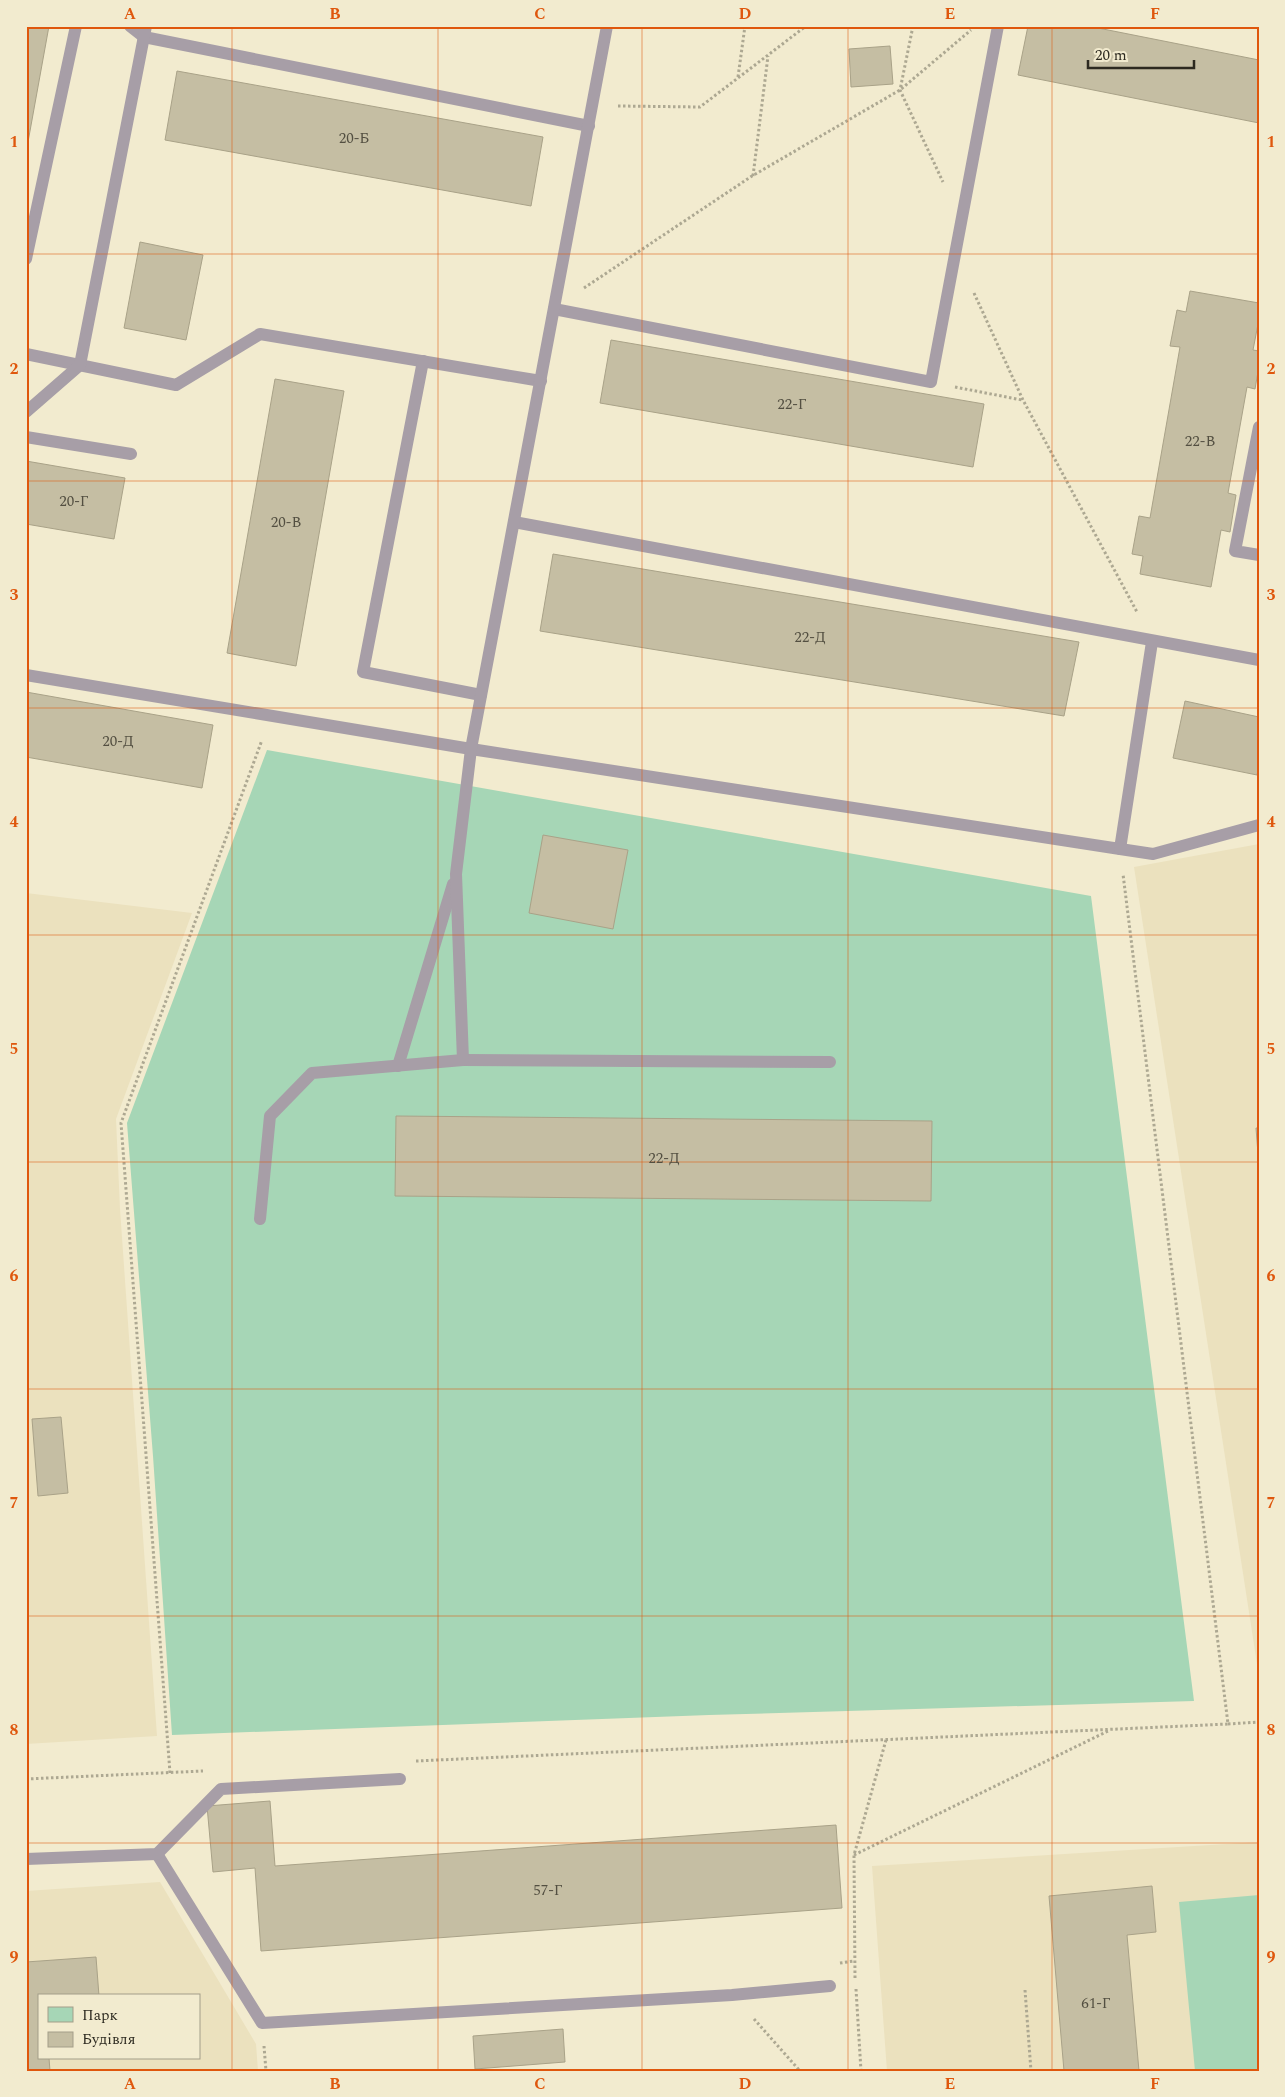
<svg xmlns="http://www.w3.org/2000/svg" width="1285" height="2097" font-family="Spectral,serif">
  <rect width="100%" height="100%" fill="#f2ebcf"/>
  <g fill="#ebe1be" fill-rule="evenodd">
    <path d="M1259,844V1677L1134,867Z"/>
    <path d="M26,893L192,913L116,1119L120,1209L157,1736L26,1744Z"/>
    <path d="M1259,1842V2071H887L872,1866Z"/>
    <path d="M160,1882L256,2044L258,2071H26V1891ZM39,1996H199V2058H39Z"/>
  </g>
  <g fill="#a6d6b6">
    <path d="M267,750L1091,896L1194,1701L709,1715L172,1735L153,1456L127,1123Z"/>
    <path d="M1259,1895V2071H1195L1179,1902Z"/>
  </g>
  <g fill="#c5bea3" stroke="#a9a288">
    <path d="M26,26H49L26,153Z"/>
    <path d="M1028,26H1088L1259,60V123L1018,75Z"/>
    <path d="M890,46L893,84L851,87L849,49Z"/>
    <path d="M177,71L543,137L531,206L165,140Z"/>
    <path d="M140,242L203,255L186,340L124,328Z"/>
    <path d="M1190,291L1259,303V319L1253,350L1259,351V366L1255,389L1247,387L1228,493L1236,495L1230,532L1221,530L1211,587L1140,574L1143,556L1132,554L1139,516L1150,518L1180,347L1170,346L1177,310L1186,312Z"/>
    <path d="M611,340L984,404L973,467L600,403Z"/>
    <path d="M275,379L344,391L296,666L227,653Z"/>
    <path d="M26,461L125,478L114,539L26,524Z"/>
    <path d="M553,554L1079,642L1064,716L540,631Z"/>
    <path d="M26,692L213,725L202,788L26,757Z"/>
    <path d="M1185,701L1259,717V765L1257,775L1173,758Z"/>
    <path d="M543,835L628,850L613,929L529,913Z"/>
    <path d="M396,1116L932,1121L931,1201L395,1196Z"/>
    <path d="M1256,1128H1259V1167Z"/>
    <path d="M61,1417L68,1493L38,1496L32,1419Z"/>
    <path d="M270,1801L275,1866L836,1825L842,1908L261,1951L255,1868L213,1872L207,1806Z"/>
    <path d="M1152,1886L1156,1932L1127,1935L1139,2071H1064L1049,1896Z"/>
    <path d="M96,1957L99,1996H39V2058H49L50,2071H26V1962Z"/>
    <path d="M563,2029L565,2062L475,2069L473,2036Z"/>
  </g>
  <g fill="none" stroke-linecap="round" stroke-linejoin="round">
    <g stroke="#ada892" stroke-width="3" stroke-dasharray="2.5 2.5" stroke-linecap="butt">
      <path d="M913,26L900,90L943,182"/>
      <path d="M738,77L745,26"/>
      <path d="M618,106L700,107L806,26"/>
      <path d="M753,176L768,56"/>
      <path d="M584,288L752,176L900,90L971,30"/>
      <path d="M974,293L1023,400L1137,612"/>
      <path d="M955,387L1022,400"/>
      <path d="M1228,1724L1259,1722"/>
      <path d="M416,1761L1228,1724L1123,874"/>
      <path d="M170,1773L121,1123L262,740"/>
      <path d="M26,1779L203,1771"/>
      <path d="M854,1855L1108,1731"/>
      <path d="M840,1963L854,1961"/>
      <path d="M855,1978L854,1855L886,1740"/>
      <path d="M856,1989L861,2071"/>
      <path d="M1025,1990L1031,2071"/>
      <path d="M754,2019L800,2071"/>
      <path d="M264,2046L266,2071"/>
    </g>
    <g stroke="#a79ea7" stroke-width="12">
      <path d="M130,26L144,37L589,126"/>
      <path d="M26,259L76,26"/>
      <path d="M554,309L931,382L998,26"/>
      <path d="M26,354L176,385L260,334L541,381"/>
      <path d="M423,361L363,672L481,695"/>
      <path d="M26,412L80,365L146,26"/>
      <path d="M1259,427L1235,551L1259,555"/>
      <path d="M26,437L131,454"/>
      <path d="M514,522L1259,660"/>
      <path d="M26,675L471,749L1120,849L1152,642"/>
      <path d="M1120,849L1153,854L1259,825"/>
      <path d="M463,1060L830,1062"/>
      <path d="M398,1066L453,884"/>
      <path d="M260,1219L270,1116L312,1073L463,1060L456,874L471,749L607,26"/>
      <path d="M157,1854L262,2023L732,1995L830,1986"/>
      <path d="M26,1859L157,1854L221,1789L400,1779"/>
    </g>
  </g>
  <path fill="none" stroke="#df570d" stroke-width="1" stroke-opacity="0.55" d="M232,26V2071M438,26V2071M642,26V2071M848,26V2071M1052,26V2071M26,254H1259M26,481H1259M26,708H1259M26,935H1259M26,1162H1259M26,1389H1259M26,1616H1259M26,1843H1259"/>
  <g text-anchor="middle" stroke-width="4" stroke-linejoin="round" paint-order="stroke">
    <g font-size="15" fill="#534f41">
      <text x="354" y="143">20-Б</text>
      <text x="792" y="409">22-Г</text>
      <text x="1200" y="446">22-В</text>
      <text x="74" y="506">20-Г</text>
      <text x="286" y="527">20-В</text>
      <text x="810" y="642">22-Д</text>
      <text x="118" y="746">20-Д</text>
      <text x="664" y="1163">22-Д</text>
      <text x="548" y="1895">57-Г</text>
      <text x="1096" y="2008">61-Г</text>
    </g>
  </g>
  <rect width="1285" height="2097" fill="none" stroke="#f2ebcf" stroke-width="55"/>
  <rect x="38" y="1994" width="162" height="65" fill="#f2ebcf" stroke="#a39e89"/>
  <rect x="48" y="2007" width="25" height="15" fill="#a6d6b6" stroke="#a39e89"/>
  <text x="82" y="2020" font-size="15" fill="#2d2a20">Парк</text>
  <rect x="48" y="2032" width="25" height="15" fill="#c5bea3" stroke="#a39e89"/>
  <text x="82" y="2044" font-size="15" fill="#2d2a20">Будівля</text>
  <path d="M1088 60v8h106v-8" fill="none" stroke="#2d2a20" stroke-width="2.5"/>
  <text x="1095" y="60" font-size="15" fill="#2d2a20" stroke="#f2ebcf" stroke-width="4" paint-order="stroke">20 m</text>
  <rect x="28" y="28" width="1230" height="2042" fill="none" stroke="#df570d" stroke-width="2"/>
  <g font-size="16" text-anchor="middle" font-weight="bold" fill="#df570d">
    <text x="130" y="19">A</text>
    <text x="335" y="19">B</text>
    <text x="540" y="19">C</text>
    <text x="745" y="19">D</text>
    <text x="950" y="19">E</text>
    <text x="1155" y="19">F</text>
    <text x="14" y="147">1</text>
    <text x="1271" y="147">1</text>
    <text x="14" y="374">2</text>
    <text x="1271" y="374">2</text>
    <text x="14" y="600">3</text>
    <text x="1271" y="600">3</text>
    <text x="14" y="827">4</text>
    <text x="1271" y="827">4</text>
    <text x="14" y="1054">5</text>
    <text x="1271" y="1054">5</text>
    <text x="14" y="1281">6</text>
    <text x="1271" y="1281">6</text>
    <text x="14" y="1508">7</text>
    <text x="1271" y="1508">7</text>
    <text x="14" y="1735">8</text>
    <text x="1271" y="1735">8</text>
    <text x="14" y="1962">9</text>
    <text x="1271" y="1962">9</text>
    <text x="130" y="2089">A</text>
    <text x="335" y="2089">B</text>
    <text x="540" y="2089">C</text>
    <text x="745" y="2089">D</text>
    <text x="950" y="2089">E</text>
    <text x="1155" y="2089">F</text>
  </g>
</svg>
